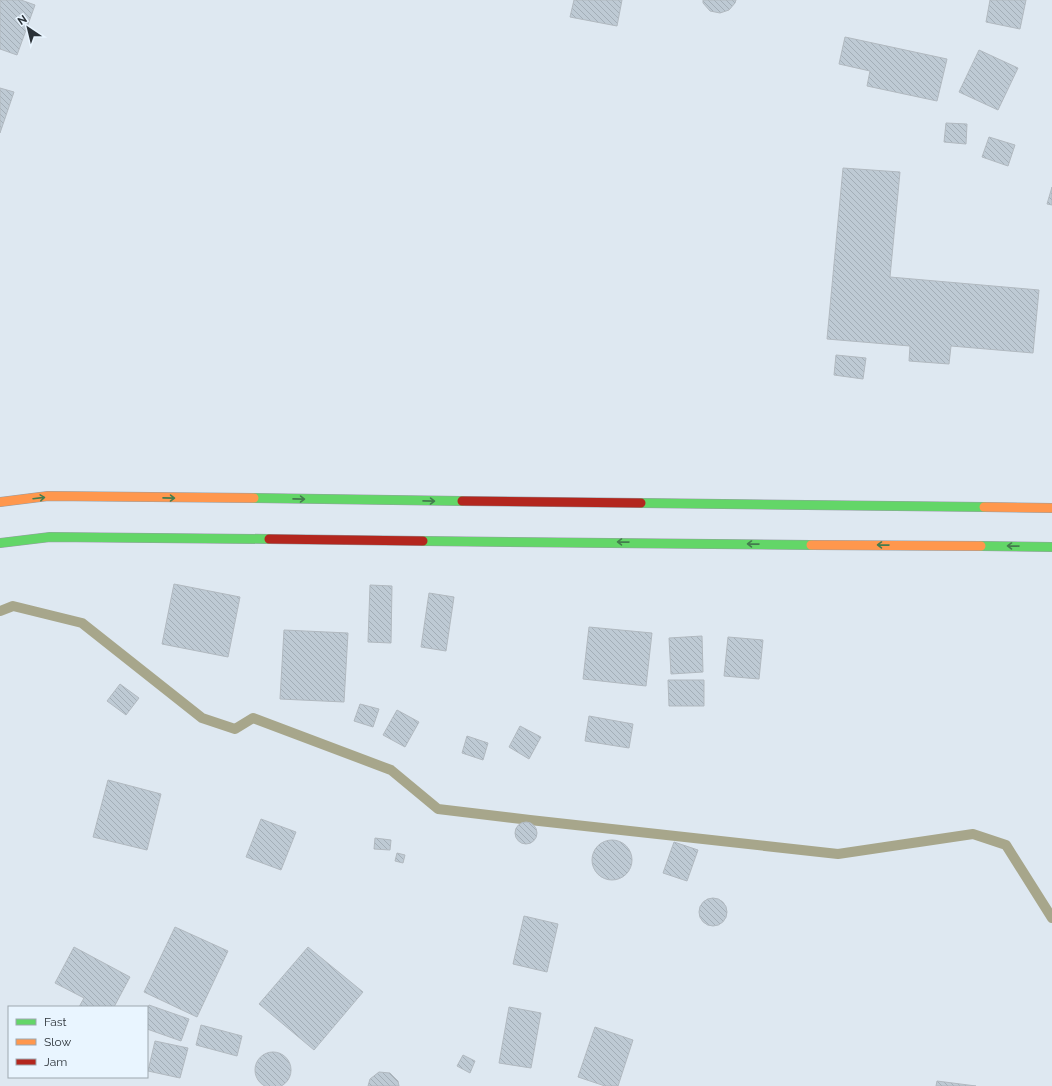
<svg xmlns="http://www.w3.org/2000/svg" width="1052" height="1086" font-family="Raleway,sans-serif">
  <defs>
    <pattern id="building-back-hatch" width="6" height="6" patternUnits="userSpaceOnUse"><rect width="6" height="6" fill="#becad4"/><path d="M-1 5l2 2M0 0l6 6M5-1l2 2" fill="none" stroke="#a3aeb7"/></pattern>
  </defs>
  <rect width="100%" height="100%" fill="#dee8f1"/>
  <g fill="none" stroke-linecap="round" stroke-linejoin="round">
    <path stroke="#a7a68b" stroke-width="10" d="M0,611L13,606L82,623L202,718L235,729L253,718L391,770L438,809L530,820L838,854L973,834L1006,845L1052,918"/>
  </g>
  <g fill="url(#building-back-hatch)" stroke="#b1b9c0">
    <path d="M0,0H21L35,5L17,55L0,49Z"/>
    <path d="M574,0H622L617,26L570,17Z"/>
    <path d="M703,0H736L735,3L729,10L720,13L710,11L703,3Z"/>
    <path d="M990,0H1026L1020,29L986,22Z"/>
    <path d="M845,37L947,59L937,101L867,86L870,71L839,64Z"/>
    <path d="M979,50L1018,68L998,110L959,92Z"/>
    <path d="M0,88L14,92L0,133Z"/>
    <path d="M946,123L967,124L966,144L944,142Z"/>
    <path d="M989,137L1015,145L1008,166L982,157Z"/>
    <path d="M843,168L900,172L890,277L1039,290L1033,353L951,346L949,364L909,361L910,346L827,339Z"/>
    <path d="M1052,187V205L1047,204Z"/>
    <path d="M836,355L866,358L863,379L834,375Z"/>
    <path d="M174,584L240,597L228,657L162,644Z"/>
    <path d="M370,585L392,586L391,643L368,642Z"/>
    <path d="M429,593L454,597L446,651L421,647Z"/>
    <path d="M589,627L652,633L646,686L583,679Z"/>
    <path d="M284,630L348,633L344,702L280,699Z"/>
    <path d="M702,636L703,672L671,674L669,638Z"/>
    <path d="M728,637L763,640L759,679L724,676Z"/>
    <path d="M668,680H704V706H669Z"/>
    <path d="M120,684L139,698L126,715L107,701Z"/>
    <path d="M360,704L379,709L373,727L354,721Z"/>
    <path d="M397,710L419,722L405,747L383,735Z"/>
    <path d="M589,716L633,724L629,748L585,741Z"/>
    <path d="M520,726L541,737L529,759L509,747Z"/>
    <path d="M467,736L488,743L483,760L462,753Z"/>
    <path d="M108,780L161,794L147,850L93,837Z"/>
    <path d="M261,819L296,832L281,870L246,857Z"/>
    <circle cx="526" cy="833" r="11"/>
    <path d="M375,838L391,840L390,850L374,849Z"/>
    <circle cx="612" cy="860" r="20"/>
    <path d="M674,842L698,850L687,881L663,873Z"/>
    <path d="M397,853L405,855L403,863L395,861Z"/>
    <circle cx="713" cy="912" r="14"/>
    <path d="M524,916L558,924L547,972L513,964Z"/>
    <path d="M175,927L228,951L197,1017L144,992Z"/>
    <path d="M74,947L130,977L114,1007H79L84,998L55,983Z"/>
    <path d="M308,947L363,992L314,1050L259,1004Z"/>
    <path d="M149,1005L189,1019L181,1041L147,1029V1011Z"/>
    <path d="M509,1007L541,1013L531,1068L499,1063Z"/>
    <path d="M201,1025L242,1036L237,1056L196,1045Z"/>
    <path d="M595,1027L633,1040L618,1086H605L578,1077Z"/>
    <path d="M155,1041L188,1048L180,1078L148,1071Z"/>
    <circle cx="273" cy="1070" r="18"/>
    <path d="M463,1055L475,1061L470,1073L457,1066Z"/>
    <path d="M379,1072L390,1073L398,1081L399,1086H368L370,1079Z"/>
    <path d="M937,1081L976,1086H936Z"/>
  </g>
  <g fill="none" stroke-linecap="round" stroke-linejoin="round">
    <defs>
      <g id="fast">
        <path d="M254,498L462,501"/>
        <path d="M641,503L984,507"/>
        <path d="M423,541L811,545"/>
        <path d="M0,543L50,537L269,539"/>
        <path d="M981,546L1052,547"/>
      </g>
      <g id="slow">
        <path d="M0,502L48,496L254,498"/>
        <path d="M984,507L1052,508"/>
        <path d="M811,545L981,546"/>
      </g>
      <g id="jam">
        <path d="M462,501L641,503"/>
        <path d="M269,539L423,541"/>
      </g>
    </defs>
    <use href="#fast" stroke="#959da3" stroke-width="10"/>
    <use href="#slow" stroke="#959da3" stroke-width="10"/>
    <use href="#jam" stroke="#959da3" stroke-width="10"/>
    <use href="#fast" stroke="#63d668" stroke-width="9"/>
    <use href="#slow" stroke="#ff974d" stroke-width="9"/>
    <use href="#jam" stroke="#b3261e" stroke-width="9"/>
  </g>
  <defs><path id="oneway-shaft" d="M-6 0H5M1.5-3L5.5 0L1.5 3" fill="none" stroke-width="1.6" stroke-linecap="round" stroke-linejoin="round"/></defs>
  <g stroke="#447c4e">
    <use href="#oneway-shaft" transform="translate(39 498) rotate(-7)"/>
    <use href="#oneway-shaft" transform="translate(169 498) rotate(1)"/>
    <use href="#oneway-shaft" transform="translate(299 499) rotate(1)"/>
    <use href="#oneway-shaft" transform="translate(429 501) rotate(1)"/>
    <use href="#oneway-shaft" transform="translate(623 542) rotate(-179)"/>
    <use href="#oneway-shaft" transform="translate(753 544) rotate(-179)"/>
    <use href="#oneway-shaft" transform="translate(883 545) rotate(-179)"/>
    <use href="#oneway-shaft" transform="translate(1013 546) rotate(-179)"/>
  </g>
  <rect x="8" y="1006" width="140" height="72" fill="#e9f5ff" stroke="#9da7af"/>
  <rect x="16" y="1019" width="20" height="6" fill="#63d668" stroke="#9da7af"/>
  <text x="44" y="1026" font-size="12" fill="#2b3238">Fast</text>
  <rect x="16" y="1039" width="20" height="6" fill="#ff974d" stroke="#9da7af"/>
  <text x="44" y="1046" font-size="12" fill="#2b3238">Slow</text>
  <rect x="16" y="1059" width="20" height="6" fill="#b3261e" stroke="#9da7af"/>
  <text x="44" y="1066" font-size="12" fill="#2b3238">Jam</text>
  <g transform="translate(28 28) rotate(325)" stroke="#e9f5ff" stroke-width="3" paint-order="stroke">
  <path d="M0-3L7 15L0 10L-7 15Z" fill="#2b3238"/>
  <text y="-6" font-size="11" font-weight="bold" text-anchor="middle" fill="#2b3238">N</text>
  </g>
</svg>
